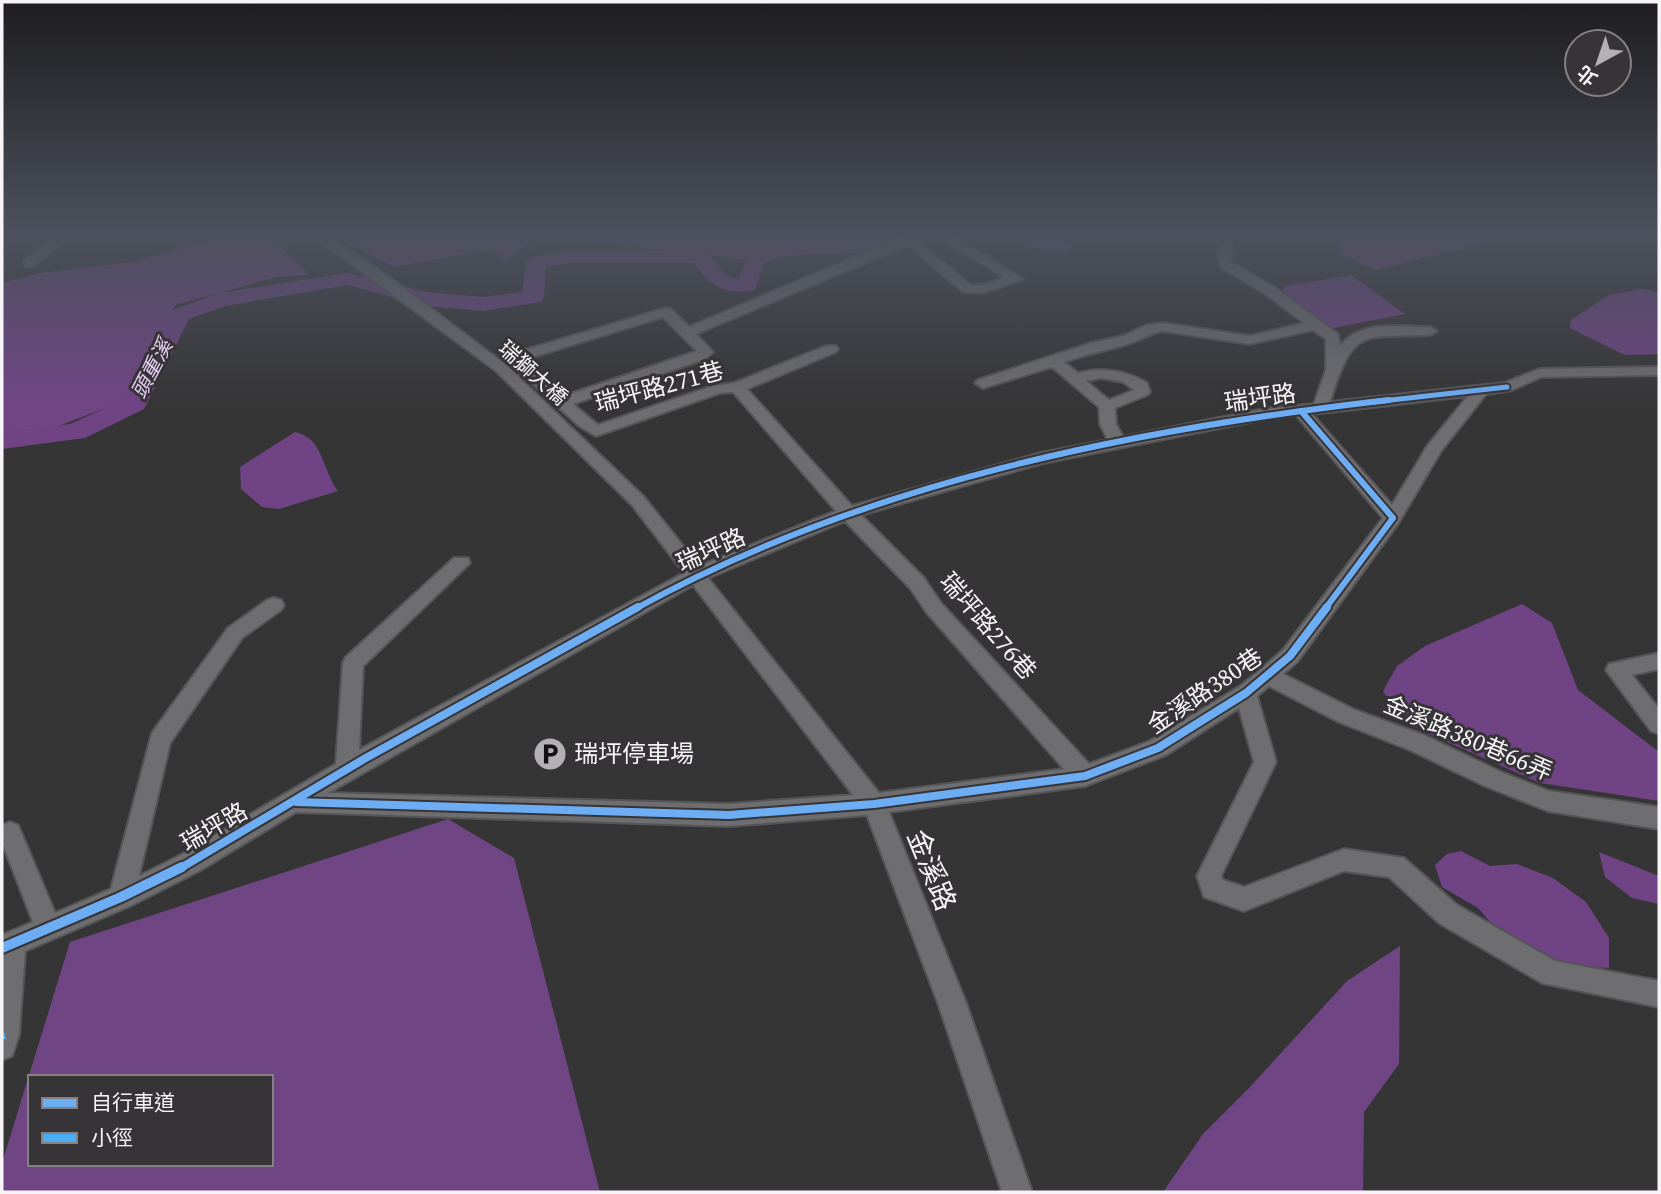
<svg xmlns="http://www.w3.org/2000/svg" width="1661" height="1194" font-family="'Source Serif 4','Noto Sans TC',serif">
  <rect width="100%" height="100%" fill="#363536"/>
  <g fill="#704584" fill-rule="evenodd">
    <path d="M224,236H269L309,275L277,277L175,305L126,400L59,426L2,433V283L40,273L132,262Z"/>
    <path d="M349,236H540L504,262L493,249L394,267L340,239Z"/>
    <path d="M553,236H866C857,239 847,242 838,243C800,248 782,236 745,260C681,250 616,247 553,236Z"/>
    <path d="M1339,236H1513L1375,270L1343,255L1335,241Z"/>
    <path d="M448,819L514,858L600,1192H2V1163L70,942ZM30,1077H271V1164H30Z"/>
    <path d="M1400,946L1399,1064L1364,1112L1363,1192H1163L1203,1134L1249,1088L1347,981Z"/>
  </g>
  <g fill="#6f4384">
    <path d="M1351,275L1405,314L1333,328L1323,324L1282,292L1285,286Z"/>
    <path d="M1641,289L1659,292L1658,354L1625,355L1570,328L1571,320L1609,295Z"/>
    <path d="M295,432C324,438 322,470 338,491L279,509L262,507L241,489L240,467Z"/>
    <path d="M1522,604L1552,623L1578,690L1659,752V801L1540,783L1429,734L1400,718L1383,691L1397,666L1425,646Z"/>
    <path d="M1461,851L1490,866L1517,864L1553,878L1586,902L1609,938V968L1564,966L1527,948L1491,923L1478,908L1442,887L1435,865L1447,854Z"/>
    <path d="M1599,852L1659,876V904L1632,898L1605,877Z"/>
  </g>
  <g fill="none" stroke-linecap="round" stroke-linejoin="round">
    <g fill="#6f4384" fill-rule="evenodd">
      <path d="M873,236H904C883,262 801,249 771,260L764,263L755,290C728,296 708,286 694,263H569L546,267L544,297L541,302L483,311L427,306L347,285L225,306L189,319L144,409L85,438L2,449V433L70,424L125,399L172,310L220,293L347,273L427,292L483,297L522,292L526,262L529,258L569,251H701C718,255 718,277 738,279L748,256L782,244L830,243Z"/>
      <path d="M1015,236H1065L1073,246L1070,250C1054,254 1026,250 1015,236Z"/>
    </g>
    <defs>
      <g id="minor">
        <path d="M57,236H71L34,266H24V260Z"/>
        <path d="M313,236H328L396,282L506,365L644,497L699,566L836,511L733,392L720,393L596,436L579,426L508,361L506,358L508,355L666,308L671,309L689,327L904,236H916L915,239L971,285H982L1005,278L937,236H953L1023,279L983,293L963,292L908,245L696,334L713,352L705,359L573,404L598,425L713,386L734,383L826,346H836L838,349L836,352L747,389L852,506L1041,453L1108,440L1100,424L1099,407L1052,367L983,388L975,383L978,380L1091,343L1123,336L1147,325L1163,323L1250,336L1304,323L1264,293L1220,267L1218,255L1221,246L1210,236H1224L1232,242L1231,262L1274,287L1338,334L1340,346C1361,319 1399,327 1430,327L1437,331L1430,335C1360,337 1353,328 1330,402L1504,383L1539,369L1659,367V375L1541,377L1512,390L1486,394L1441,451L1399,522L1297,662L1283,674L1355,710L1426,736L1501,772L1549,791L1659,807V829L1548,811L1485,786L1410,750L1339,722L1269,686L1257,696L1276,762L1221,876L1223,880L1244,887L1344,849L1404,858L1457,905L1555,961L1659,981V1007L1542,983L1439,923L1389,877L1344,871L1244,911L1204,897L1197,876L1254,762L1239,708L1166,755L1085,786L889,812L966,1003L1032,1192H1002L938,1003L867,815L729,826L296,812L199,871L130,906L25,951L19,1035L12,1056L2,1060V935L33,922L2,842V825L10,822L18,825L55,913L111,889L152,733L228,628L267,600L274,598L281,600L284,605L281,610L242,638L170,743L139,876L181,855L336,764L343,663L346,657L454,558H468L470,563L363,666L359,750L684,573L632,505L496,371ZM663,317L697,351L564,396L523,360ZM1313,330L1326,339V370L1314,404L1265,409L1123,437L1116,424L1115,408L1147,395L1150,392L1147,383C1126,370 1101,367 1078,373L1064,362C1086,354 1109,350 1131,343C1142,339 1150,333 1163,331L1250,344ZM1101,378L1123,382L1134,390L1109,400L1086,381ZM1468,396L1428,445L1392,505L1312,414ZM1296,415L1383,518L1283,650L1260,670L1239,687L1150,741L1089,764L941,603L924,578L861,515L1043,463L1265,419ZM845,521L910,588L927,613L1064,769L879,793L708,578ZM693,585L853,795L729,804L328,793Z"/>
        <path d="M1659,653V669L1632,675L1659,709V734L1651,731L1606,670L1609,664Z"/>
      </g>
    </defs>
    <use href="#minor" stroke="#555456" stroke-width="4"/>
    <use href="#minor" fill="#6e6d6f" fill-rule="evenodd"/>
    <path stroke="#49aef6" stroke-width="8" stroke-dasharray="15 8" stroke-linecap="butt" d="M2,1036L5,1035"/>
    <defs>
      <path id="cycleway-far3" d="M1373,402L1507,387"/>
      <g id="cycleway-far2">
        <path d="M1301,411L1393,518L1325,609"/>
        <path d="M635,609C862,483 1134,429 1389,400"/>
      </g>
      <g id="cycleway-far1">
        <path d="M296,802L729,815L874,804L1085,776L1158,748L1246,693L1290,656L1327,607"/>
        <path d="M179,869L364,759L638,607"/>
      </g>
      <path id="cycleway" d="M2,948L121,897L182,867"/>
    </defs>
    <use href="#cycleway-far3" stroke="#363437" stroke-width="9"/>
    <use href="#cycleway-far2" stroke="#363437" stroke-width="10"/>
    <use href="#cycleway-far1" stroke="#363437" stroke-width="12"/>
    <use href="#cycleway" stroke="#363437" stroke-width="14"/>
    <use href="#cycleway-far3" stroke="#6dadf4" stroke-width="5"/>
    <use href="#cycleway-far2" stroke="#6dadf4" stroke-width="6"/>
    <use href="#cycleway-far1" stroke="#6dadf4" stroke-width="8"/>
    <use href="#cycleway" stroke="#6dadf4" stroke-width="10"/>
  </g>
  <linearGradient id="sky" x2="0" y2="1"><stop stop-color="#1e1d1e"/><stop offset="0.58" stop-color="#4c515d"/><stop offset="1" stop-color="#4c515d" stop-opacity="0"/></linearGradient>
  <rect width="1661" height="404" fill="url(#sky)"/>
  <defs>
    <symbol id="parking-disc" viewBox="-11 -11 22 22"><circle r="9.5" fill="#b3b1b3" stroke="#363437"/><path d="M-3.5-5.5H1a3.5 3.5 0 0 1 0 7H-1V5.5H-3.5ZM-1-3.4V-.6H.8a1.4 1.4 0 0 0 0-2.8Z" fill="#111"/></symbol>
  </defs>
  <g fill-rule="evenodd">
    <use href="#parking-disc" x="531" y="735" width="38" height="38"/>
  </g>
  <g text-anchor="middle" stroke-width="6" stroke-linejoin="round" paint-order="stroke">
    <g font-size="21" font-style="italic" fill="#e7cdf5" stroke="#363437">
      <text transform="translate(152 369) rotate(-62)" y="7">頭重溪</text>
    </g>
    <g font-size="21" fill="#f6f4f6" stroke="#363437">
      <text transform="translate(533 373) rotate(42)" y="7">瑞獅大橋</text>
    </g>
    <g font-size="24" fill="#f6f4f6" stroke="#363437">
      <text transform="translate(659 387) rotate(-15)" y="8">瑞坪路271巷</text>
      <text transform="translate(1260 398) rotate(-8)" y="8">瑞坪路</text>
      <text transform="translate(711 550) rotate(-24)" y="8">瑞坪路</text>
      <text transform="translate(988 626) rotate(49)" y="8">瑞坪路276巷</text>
      <text transform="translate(1205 691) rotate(-34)" y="8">金溪路380巷</text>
      <text transform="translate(1468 738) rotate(23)" y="8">金溪路380巷66弄</text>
      <text transform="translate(214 827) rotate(-30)" y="8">瑞坪路</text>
    </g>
    <g font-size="24" fill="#f6f4f6" stroke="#363437" text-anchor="start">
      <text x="574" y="762">瑞坪停車場</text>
    </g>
    <g font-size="28" fill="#f6f4f6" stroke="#363437">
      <text transform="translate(932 870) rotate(68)" y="10">金溪路</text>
    </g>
  </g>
  <rect width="1661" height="1194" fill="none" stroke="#f6f4f6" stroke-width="7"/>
  <rect x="28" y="1075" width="245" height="91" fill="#363437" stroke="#838183" stroke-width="2"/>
  <rect x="42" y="1098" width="35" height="10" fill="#6dadf4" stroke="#838183" stroke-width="2"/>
  <text x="91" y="1110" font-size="21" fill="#f6f4f6">自行車道</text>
  <rect x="42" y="1133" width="35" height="10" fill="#49aef6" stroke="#838183" stroke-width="2"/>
  <text x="91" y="1145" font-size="21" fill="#f6f4f6">小徑</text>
  <g transform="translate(1598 63) rotate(220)"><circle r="33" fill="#363437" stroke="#838183" stroke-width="2"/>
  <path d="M0-5L12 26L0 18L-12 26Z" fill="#b3b1b3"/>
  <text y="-10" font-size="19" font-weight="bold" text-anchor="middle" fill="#f6f4f6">北</text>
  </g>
</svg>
